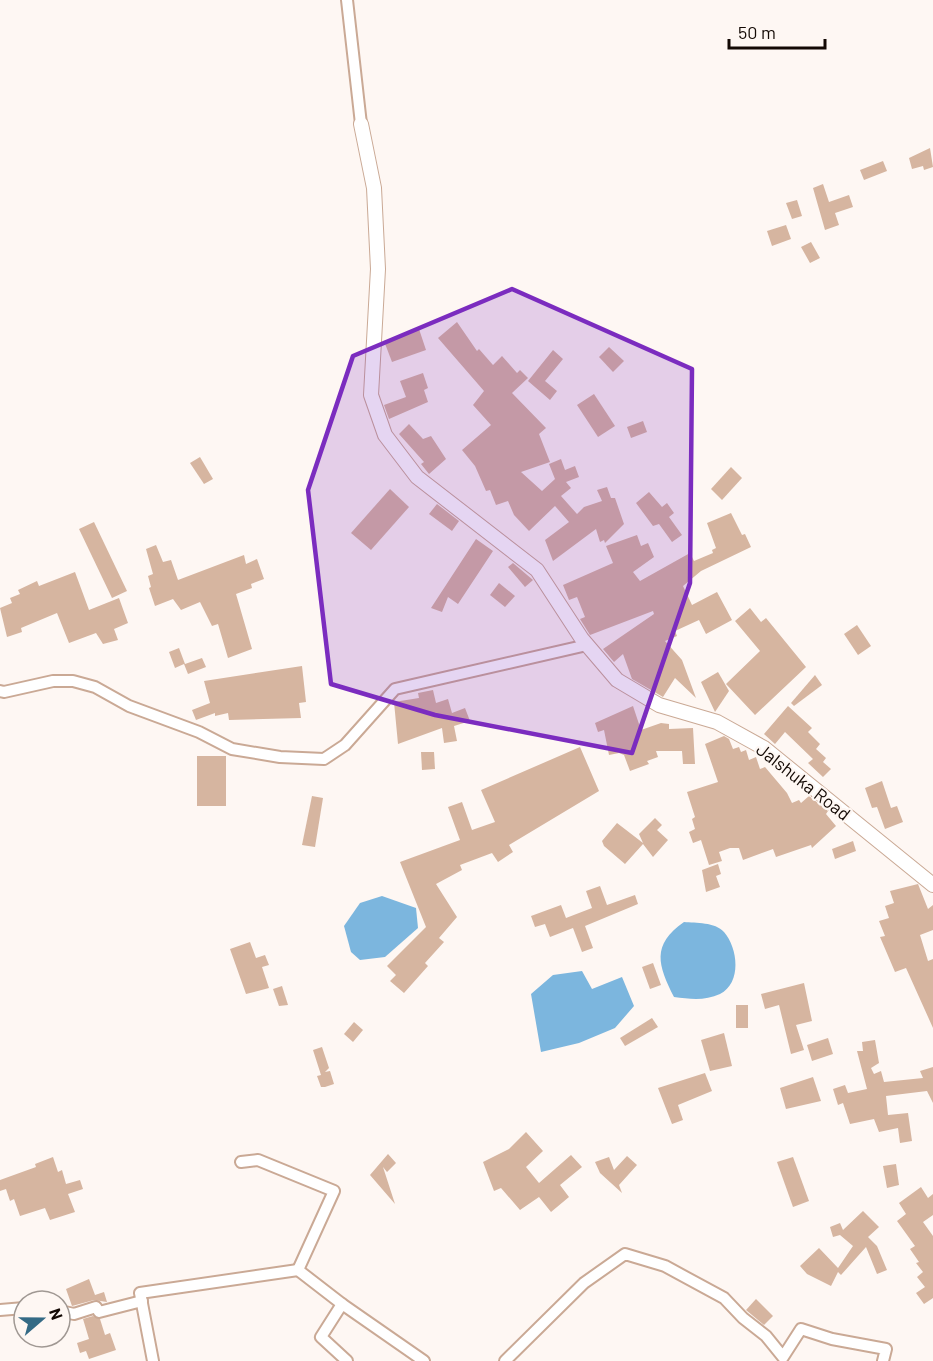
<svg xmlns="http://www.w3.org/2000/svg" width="933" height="1361" font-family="Barlow,sans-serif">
  <rect width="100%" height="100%" fill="#fef7f3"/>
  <g fill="#7cb6de">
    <path d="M382,896L416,908L418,928L385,957L360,960L351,952L344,926L360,903Z"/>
    <path d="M684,922C696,923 715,922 724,932C738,948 742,983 720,994C705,1001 690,999 674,997C658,965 651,945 684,922Z"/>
    <path d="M582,971L592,989L622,977L634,1006L615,1028L579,1043L541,1052L531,994L553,975Z"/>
  </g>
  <g fill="#d6b5a0">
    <path d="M930,148L933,167L924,170L923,166L912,169L909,158Z"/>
    <path d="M883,161L887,171L864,180L860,170Z"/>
    <path d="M823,184L829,202L849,195L853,207L835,213L839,225L825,230L813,188Z"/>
    <path d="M797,200L802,216L792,219L786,203Z"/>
    <path d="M786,225L791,239L772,246L767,231Z"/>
    <path d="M811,242L820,258L810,263L801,247Z"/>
    <path d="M457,322L477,351L479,349L493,365L502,356L517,373L520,370L528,378L512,393L546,428L539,434L550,462L521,472L542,491L555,479L549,464L561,459L565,470L575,466L579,477L566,482L571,488L561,496L577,514L584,507L602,501L597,490L607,487L611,498H615L624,524L605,543L604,540L600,542L596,529L553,561L545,540L569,522L555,506L529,531L514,515L508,501L496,505L490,490L486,491L475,466L462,450L491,425L473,405L484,391L438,338Z"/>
    <path d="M419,329L426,350L392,362L384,341Z"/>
    <path d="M609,347L624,361L613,372L599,357Z"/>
    <path d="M553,350L563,359L545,381L557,391L550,400L528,381Z"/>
    <path d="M423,373L428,388L424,390L428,402L389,419L384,405L406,397L400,381Z"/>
    <path d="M594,394L615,426L598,437L577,405Z"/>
    <path d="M643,421L647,432L631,438L627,427Z"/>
    <path d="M409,424L423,439L431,436L446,459L429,474L421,464L424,462L399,434Z"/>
    <path d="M200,457L213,479L204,484L190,463Z"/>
    <path d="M731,467L742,478L722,500L711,489Z"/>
    <path d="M390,489L409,507L371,550L351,533Z"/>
    <path d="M649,492L662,507L667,503L674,513L669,517L682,535L672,542L659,524L653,526L636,503Z"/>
    <path d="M437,504L459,521L452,531L429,514Z"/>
    <path d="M731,513L742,535L745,534L751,547L701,571L683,586L692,605L717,592L732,620L706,634L699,620L675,631L677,636L665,641L682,660L696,698L675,678L663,697L632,679L623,654L614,662L603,649L654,614L653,611L590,635L580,619L585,617L577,597L569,600L563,585L613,563L606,546L637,535L641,546L648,543L654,557L633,572L640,581L690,553L694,561L713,553L712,550L716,548L707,523Z"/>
    <path d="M94,522L127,591L112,598L79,529Z"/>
    <path d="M476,539L493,551L458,604L448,597L442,612L431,608Z"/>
    <path d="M156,545L163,562L171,560L178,580L244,555L246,564L257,559L264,579L251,584L252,588L236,594L252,649L228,658L218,624L212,626L200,602L181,610L173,599L155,606L149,588L151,587L148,576L153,574L146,549Z"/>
    <path d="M513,563L533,580L525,587L508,567Z"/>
    <path d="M75,572L89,610L119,598L128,623L114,629L118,640L103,644L96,633L69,643L57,613L21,628L22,632L7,637L0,608L12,603L10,598L20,594L18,590L37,581L39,586Z"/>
    <path d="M499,583L515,596L505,607L490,595Z"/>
    <path d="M750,608L761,622L766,618L806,667L755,715L726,684L760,651L735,621Z"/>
    <path d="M857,625L871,646L858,655L844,634Z"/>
    <path d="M179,648L185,664L202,658L206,667L188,674L184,664L175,668L169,652Z"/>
    <path d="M302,666L306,702L299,703L301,718L229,720L228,713L215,716V713L196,720L192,710L210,703L204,681Z"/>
    <path d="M718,672L729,691L715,712L701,682Z"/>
    <path d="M815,675L822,685L794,706L791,703Z"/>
    <path d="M433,690L436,703L448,699L452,713L465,708L470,721L454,726L457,741L444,743L442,728L398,744L394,702L419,698L418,693Z"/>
    <path d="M633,706L641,730L661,723L669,724V729L693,728L695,764H683L682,751H656L658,757L647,761L649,764L630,771L624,755L619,753L609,755L604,730L598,732L595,723Z"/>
    <path d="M788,706L812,728L808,732L820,744L816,749L826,758L823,762L831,769L823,777L808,763L813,759L785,732L775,744L764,734Z"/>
    <path d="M724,736L729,739L733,749L739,747L741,752L746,750L749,760L756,757L760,769L765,767L787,793L792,803L799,800L801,803L809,796L828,811L826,814L836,826L812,848L811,845L776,857L773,849L743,860L739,848H730L719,852L722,861L709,865L701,840L693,843L689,832L695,829L692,819L695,817L687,792L718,782L705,744Z"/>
    <path d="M580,747L599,791L509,845L513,852L498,862L492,853L460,865L462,870L436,884L457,917L439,938L444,942L425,963L428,966L404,993L390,981L396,975L387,966L426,927L400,862L460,840L448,807L462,802L472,830L495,822L481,790Z"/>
    <path d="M421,752H434L435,769L422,770Z"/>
    <rect x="197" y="756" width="29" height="50"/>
    <path d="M882,781L891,808L897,806L903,822L885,829L877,807L872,808L865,788Z"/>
    <path d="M312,796L323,798L315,847L302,845Z"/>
    <path d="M655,818L662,825L657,830L668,840L653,857L643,844L625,864L604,846L602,841L617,823L643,843L639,834Z"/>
    <path d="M853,841L856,851L835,859L832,849Z"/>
    <path d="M718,864L721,874L716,876L720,887L706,892L702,870Z"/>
    <path d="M918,884L928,909L933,905V930L920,935L928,961L933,959V1028L906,968L895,972L880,937L885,936L879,921L889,918L885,906L894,903L890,891Z"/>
    <path d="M600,886L607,905L635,895L638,904L585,926L593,948L582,952L573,928L550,937L545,924L535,927L531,916L561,905L566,918L592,908L586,891Z"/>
    <path d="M250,942L256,958L265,955L269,965L262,967L269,988L246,994L230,949Z"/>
    <path d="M653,963L661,985L650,989L642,967Z"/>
    <path d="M804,983L812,1021L796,1025L804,1050L791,1054L779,1005L765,1009L761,994Z"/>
    <path d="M282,986L288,1005L279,1006L273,989Z"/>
    <rect x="736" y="1005" width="12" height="23"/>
    <path d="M652,1018L658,1027L625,1046L620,1038Z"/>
    <path d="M354,1022L363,1030L353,1042L344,1034Z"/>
    <path d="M724,1033L732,1066L710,1071L701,1040Z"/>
    <path d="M828,1038L833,1054L812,1061L807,1045Z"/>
    <path d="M875,1040L879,1063L871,1068L874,1074L881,1071L884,1082L923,1078L920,1071L933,1067V1103L927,1091L886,1096L888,1115L908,1113L912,1141L900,1143L898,1128L879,1132L874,1119L850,1124L843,1103L838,1105L833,1089L845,1085L848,1093L867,1089L857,1051H863L862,1042Z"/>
    <path d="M322,1047L329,1068L325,1072L330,1071L334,1084L325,1087H321L317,1076L321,1075L313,1050Z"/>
    <path d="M705,1073L712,1091L678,1105L683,1120L672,1124L658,1088Z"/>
    <path d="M813,1077L821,1101L786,1109L780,1088Z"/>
    <path d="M526,1132L543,1151L526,1167L539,1183L571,1155L582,1167L560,1185L569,1197L551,1212L539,1197L520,1210L501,1188L494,1191L483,1162L509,1149Z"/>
    <path d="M388,1154L396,1163L387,1172L383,1167L395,1204L370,1175Z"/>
    <path d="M627,1156L637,1165L619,1185L622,1193L600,1173L595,1162L609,1157L614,1170Z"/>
    <path d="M53,1157L58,1172L62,1170L66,1184L80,1180L83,1189L68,1194L75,1212L50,1220L45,1208L20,1216L14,1199L10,1201L6,1189L0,1191V1180L36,1167L35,1164Z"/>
    <path d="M793,1157L809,1201L793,1207L777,1162Z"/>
    <path d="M896,1164L899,1185L887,1188L883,1166Z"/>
    <path d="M921,1187L928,1198L933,1194V1215L923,1222L933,1236V1298L924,1304L916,1293L925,1287L917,1277L923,1272L916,1263L919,1262L910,1249L915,1246L897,1221L906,1214L899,1203Z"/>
    <path d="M863,1211L879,1227L868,1237L877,1246L887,1270L877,1274L866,1247L841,1275L838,1272L831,1286L807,1274L800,1266L819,1248L838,1268L853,1246L840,1235L833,1237L830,1227L840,1223L843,1230Z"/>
    <path d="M89,1279L95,1295L104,1292L107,1302L94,1300L72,1306L66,1289Z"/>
    <path d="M756,1299L773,1316L764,1325L746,1310Z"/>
    <path d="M93,1316L100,1319L105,1335L110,1333L116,1350L89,1359L86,1351L80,1353L77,1343L89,1339L83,1319Z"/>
  </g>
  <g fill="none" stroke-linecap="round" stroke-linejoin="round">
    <defs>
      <g id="minor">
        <path d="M347,0L361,124"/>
        <path d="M0,691L4,692L53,681H73L95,687L129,706L199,732L232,749L280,757L324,759L345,745L395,689L587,645"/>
        <path d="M241,1162L258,1160L334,1191L298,1270L342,1304"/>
        <path d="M0,1310L24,1308"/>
        <path d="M60,1311L74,1314L96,1307L99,1312L142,1301"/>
        <path d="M153,1361L140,1293L298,1270"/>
        <path d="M347,1361L321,1337L342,1304L424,1361"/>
        <path d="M505,1361L584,1283L625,1254L665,1266L724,1298L743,1318L766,1336L783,1357L801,1329L832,1339L886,1349L883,1361"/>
      </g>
      <path id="tertiary" d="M361,124L374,188L378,269L371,395L385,435L417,477L537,570L582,639L617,680L659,705L717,722L764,748L933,885"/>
    </defs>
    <use href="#minor" stroke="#caa995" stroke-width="14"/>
    <use href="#tertiary" stroke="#caa995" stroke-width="16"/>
    <use href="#minor" stroke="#fff" stroke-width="10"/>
    <use href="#tertiary" stroke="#fff" stroke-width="14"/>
  </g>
  <path fill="#7b2cbf" fill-opacity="0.2" stroke="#7b2cbf" stroke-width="4.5" stroke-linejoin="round" d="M512,289L692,369L690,583L632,753L435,715L331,684L308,490L353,356Z"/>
  <g text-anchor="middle" stroke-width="4.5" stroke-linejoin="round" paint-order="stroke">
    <g font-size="18" fill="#130904" stroke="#fef7f3">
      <text transform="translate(803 782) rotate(38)" y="6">Jalshuka Road</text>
    </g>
  </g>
  <g transform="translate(42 1319) rotate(70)"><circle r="28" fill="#fef7f3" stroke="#a09893" stroke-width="1.5"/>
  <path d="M0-4.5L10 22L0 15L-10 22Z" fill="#346a85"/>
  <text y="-9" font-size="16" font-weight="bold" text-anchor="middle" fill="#130904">N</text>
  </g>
  <path d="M729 39v9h96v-9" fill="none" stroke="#130904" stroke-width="3"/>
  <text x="738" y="39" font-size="18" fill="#130904" stroke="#fef7f3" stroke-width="4.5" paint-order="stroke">50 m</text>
</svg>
